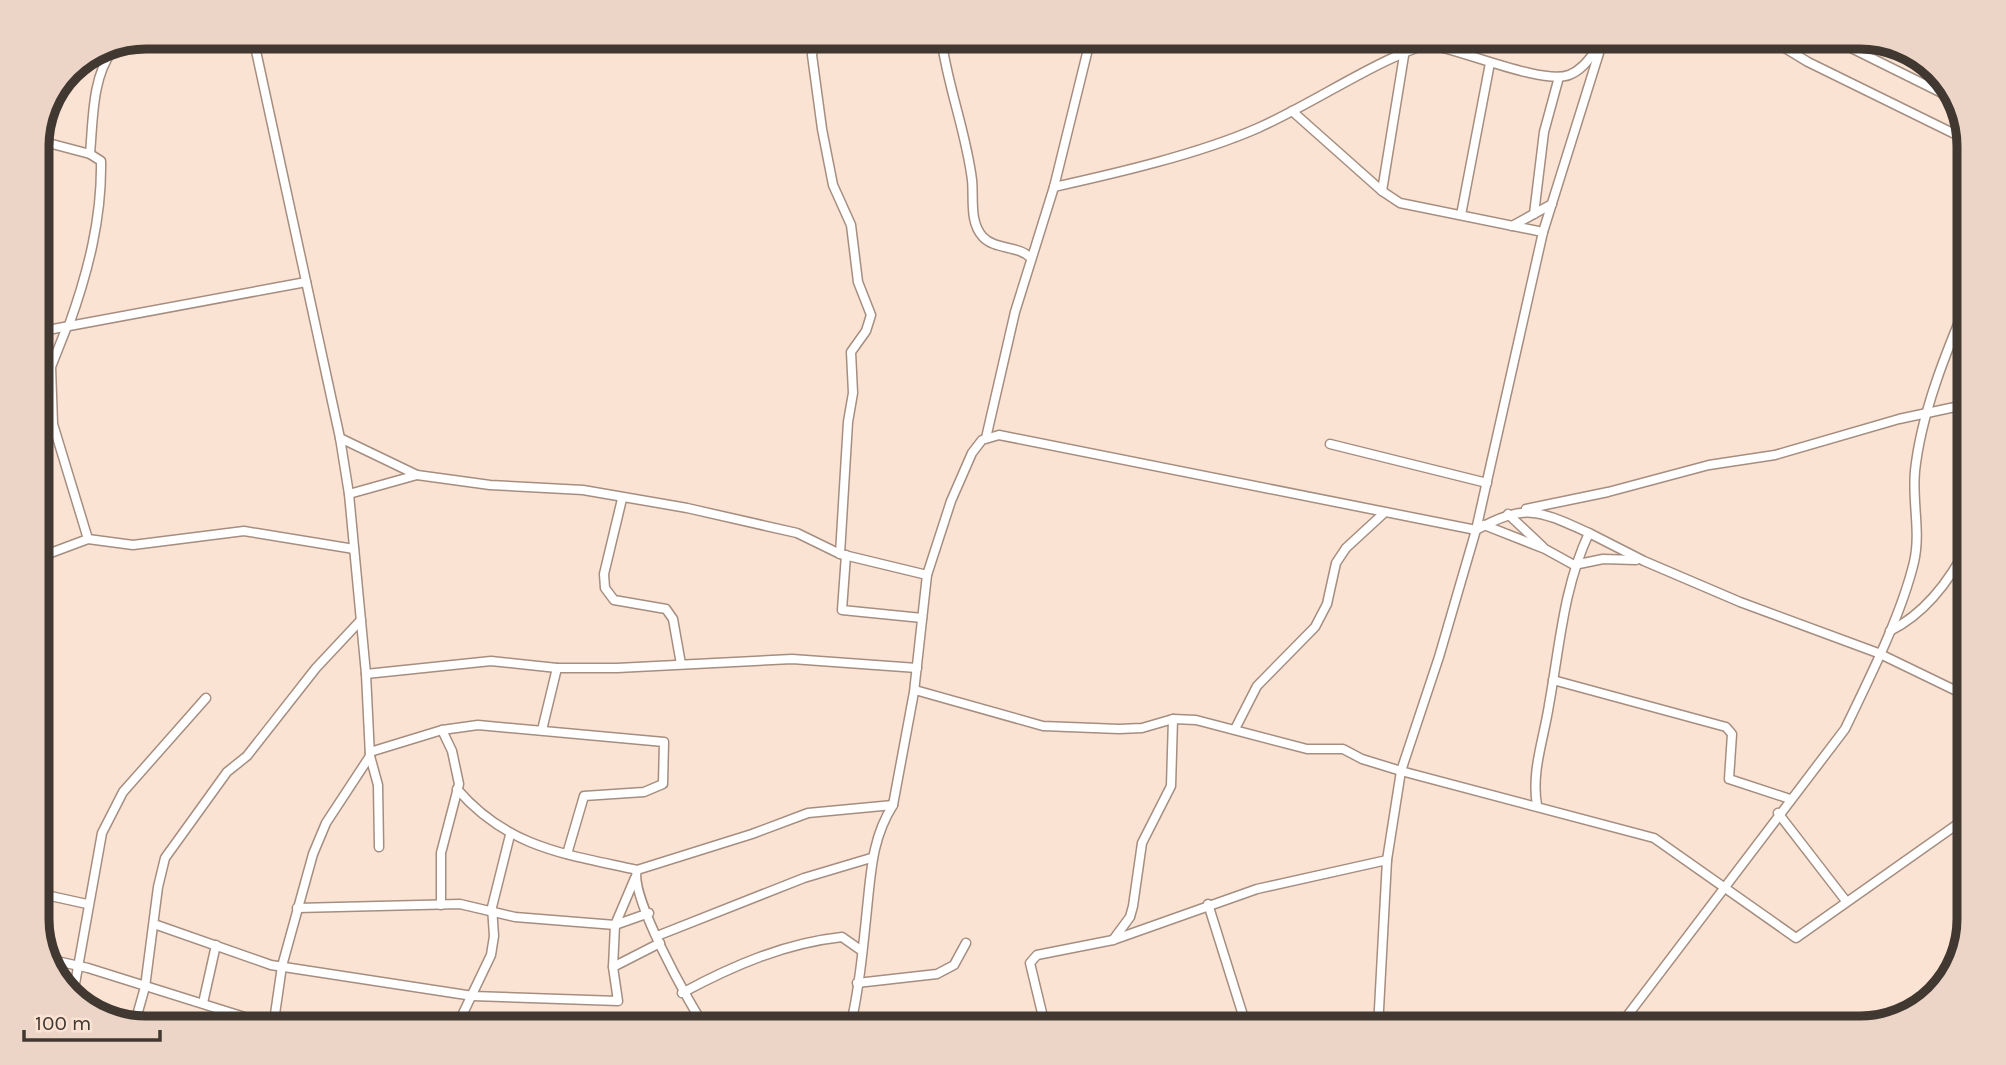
<svg xmlns="http://www.w3.org/2000/svg" width="2006" height="1065" font-family="Karla,sans-serif">
  <rect width="100%" height="100%" fill="#fbe3d4"/>
  <g fill="none" stroke-linecap="round" stroke-linejoin="round">
    <defs>
      <g id="street">
        <path d="M253,37L340,438L349,494L366,674L370,756L326,823L313,854L282,966L273,1028"/>
        <path d="M816,37L812,55L822,129L833,185L851,225L858,282L871,315L866,331L851,352L853,393L848,422L840,554"/>
        <path d="M941,37C947,85 966,131 972,180C974,198 969,222 983,237C995,250 1018,245 1031,258"/>
        <path d="M1407,37L1382,191L1400,203L1543,232"/>
        <path d="M1767,37L1808,62L1969,141"/>
        <path d="M1829,37L1956,100"/>
        <path d="M1430,45C1460,49 1542,85 1569,75C1582,70 1589,59 1597,49"/>
        <path d="M1292,111L1382,191"/>
        <path d="M37,140L90,154C93,121 92,76 113,50"/>
        <path d="M1054,187C1117,173 1199,154 1258,128C1323,99 1382,54 1450,37"/>
        <path d="M1534,214L1544,132L1559,77"/>
        <path d="M1461,215L1490,63"/>
        <path d="M1512,226L1552,204"/>
        <path d="M69,325C88,272 102,218 101,161L90,154"/>
        <path d="M66,329L51,367L53,424L88,539"/>
        <path d="M37,332L306,282"/>
        <path d="M340,438L417,475L490,485L583,490L687,508L797,533L840,554L927,575"/>
        <path d="M986,438L1015,312L1054,187L1091,37"/>
        <path d="M1330,444L1487,483"/>
        <path d="M349,494L417,475"/>
        <path d="M622,499L604,574L605,588L614,600L666,609L673,619L681,664"/>
        <path d="M1526,509L1608,492L1709,465L1775,455L1899,419L1969,404"/>
        <path d="M1508,514L1543,547"/>
        <path d="M1484,525L1545,549L1574,565L1603,559L1636,560"/>
        <path d="M846,555L842,610L922,618"/>
        <path d="M37,558L88,539L133,545L244,531L354,549"/>
        <path d="M1890,631C1926,613 1951,579 1969,543"/>
        <path d="M366,674L491,661L557,668H617L792,659L917,668"/>
        <path d="M1553,680L1726,727L1732,734L1729,779L1790,799"/>
        <path d="M915,690L1043,726L1119,729L1142,728L1173,719L1196,720L1307,749H1343L1362,759L1401,771L1654,838L1796,938L1969,816"/>
        <path d="M1235,729L1257,686L1315,627L1327,604L1336,563L1346,548L1384,513"/>
        <path d="M542,730L557,668"/>
        <path d="M370,752L442,730L478,725L664,742L663,784L644,792L584,796L567,854"/>
        <path d="M370,756L378,785L379,847"/>
        <path d="M457,789C508,848 565,854 637,870"/>
        <path d="M1537,805C1531,772 1544,738 1549,705C1560,645 1563,589 1589,533L1644,561L1740,602L1878,653L1969,697"/>
        <path d="M1778,813L1846,901"/>
        <path d="M37,893L87,904"/>
        <path d="M1208,904L1247,1028"/>
        <path d="M441,905V853L459,784L452,751L442,730"/>
        <path d="M297,908L460,904L515,917L615,925L649,913"/>
        <path d="M154,924L271,965L473,996L618,1001L613,967L615,925L635,878"/>
        <path d="M657,936L804,878L871,858"/>
        <path d="M1113,940L1130,917L1133,906L1142,843L1171,786L1173,719"/>
        <path d="M48,959L88,968L251,1019L274,1023"/>
        <path d="M613,967L660,943"/>
        <path d="M857,983L937,974L954,965L966,943"/>
        <path d="M682,993C732,966 785,943 842,937L862,951"/>
        <path d="M73,995L102,833L123,792L206,698"/>
        <path d="M203,1003L216,945"/>
        <path d="M134,1026L145,987L158,887L165,858L227,772L247,756L316,668L361,620"/>
        <path d="M456,1028L491,955L494,936L492,907L510,835"/>
        <path d="M706,1028C689,1004 629,895 637,870L752,834L808,813L893,805"/>
        <path d="M850,1028C859,990 863,949 867,909C871,872 872,838 893,805L914,692L927,575L951,501L972,453L982,440L999,435L1476,530L1543,232L1604,37"/>
        <path d="M1021,1028L1036,1026L1043,1017L1030,963L1037,955L1113,940L1257,889L1387,860"/>
        <path d="M1378,1028L1387,860L1401,771L1439,657L1476,530C1526,503 1538,510 1589,533"/>
        <path d="M1618,1028L1845,729C1869,679 1901,616 1914,562C1921,532 1912,502 1915,471C1921,414 1946,352 1969,298"/>
        <path d="M1705,1028V1026"/>
      </g>
    </defs>
    <use href="#street" stroke="#a58e80" stroke-width="11"/>
    <use href="#street" stroke="#fff" stroke-width="8"/>
  </g>
  <path d="M0 0H2006V1065H0ZM146 49H1860A97 97 0 0 1 1957 146V919A97 97 0 0 1 1860 1016H146A97 97 0 0 1 49 919V146A97 97 0 0 1 146 49Z" fill="#ecd5c7" fill-rule="evenodd"/>
  <path fill="none" stroke="#423832" stroke-width="9" d="M146 49H1860A97 97 0 0 1 1957 146V919A97 97 0 0 1 1860 1016H146A97 97 0 0 1 49 919V146A97 97 0 0 1 146 49Z"/>
  <path d="M24 1030v10h136v-10" fill="none" stroke="#423832" stroke-width="3.5"/>
  <text x="35" y="1030" font-size="21" fill="#423832" stroke="#fbe3d4" stroke-width="5" paint-order="stroke">100 m</text>
</svg>
